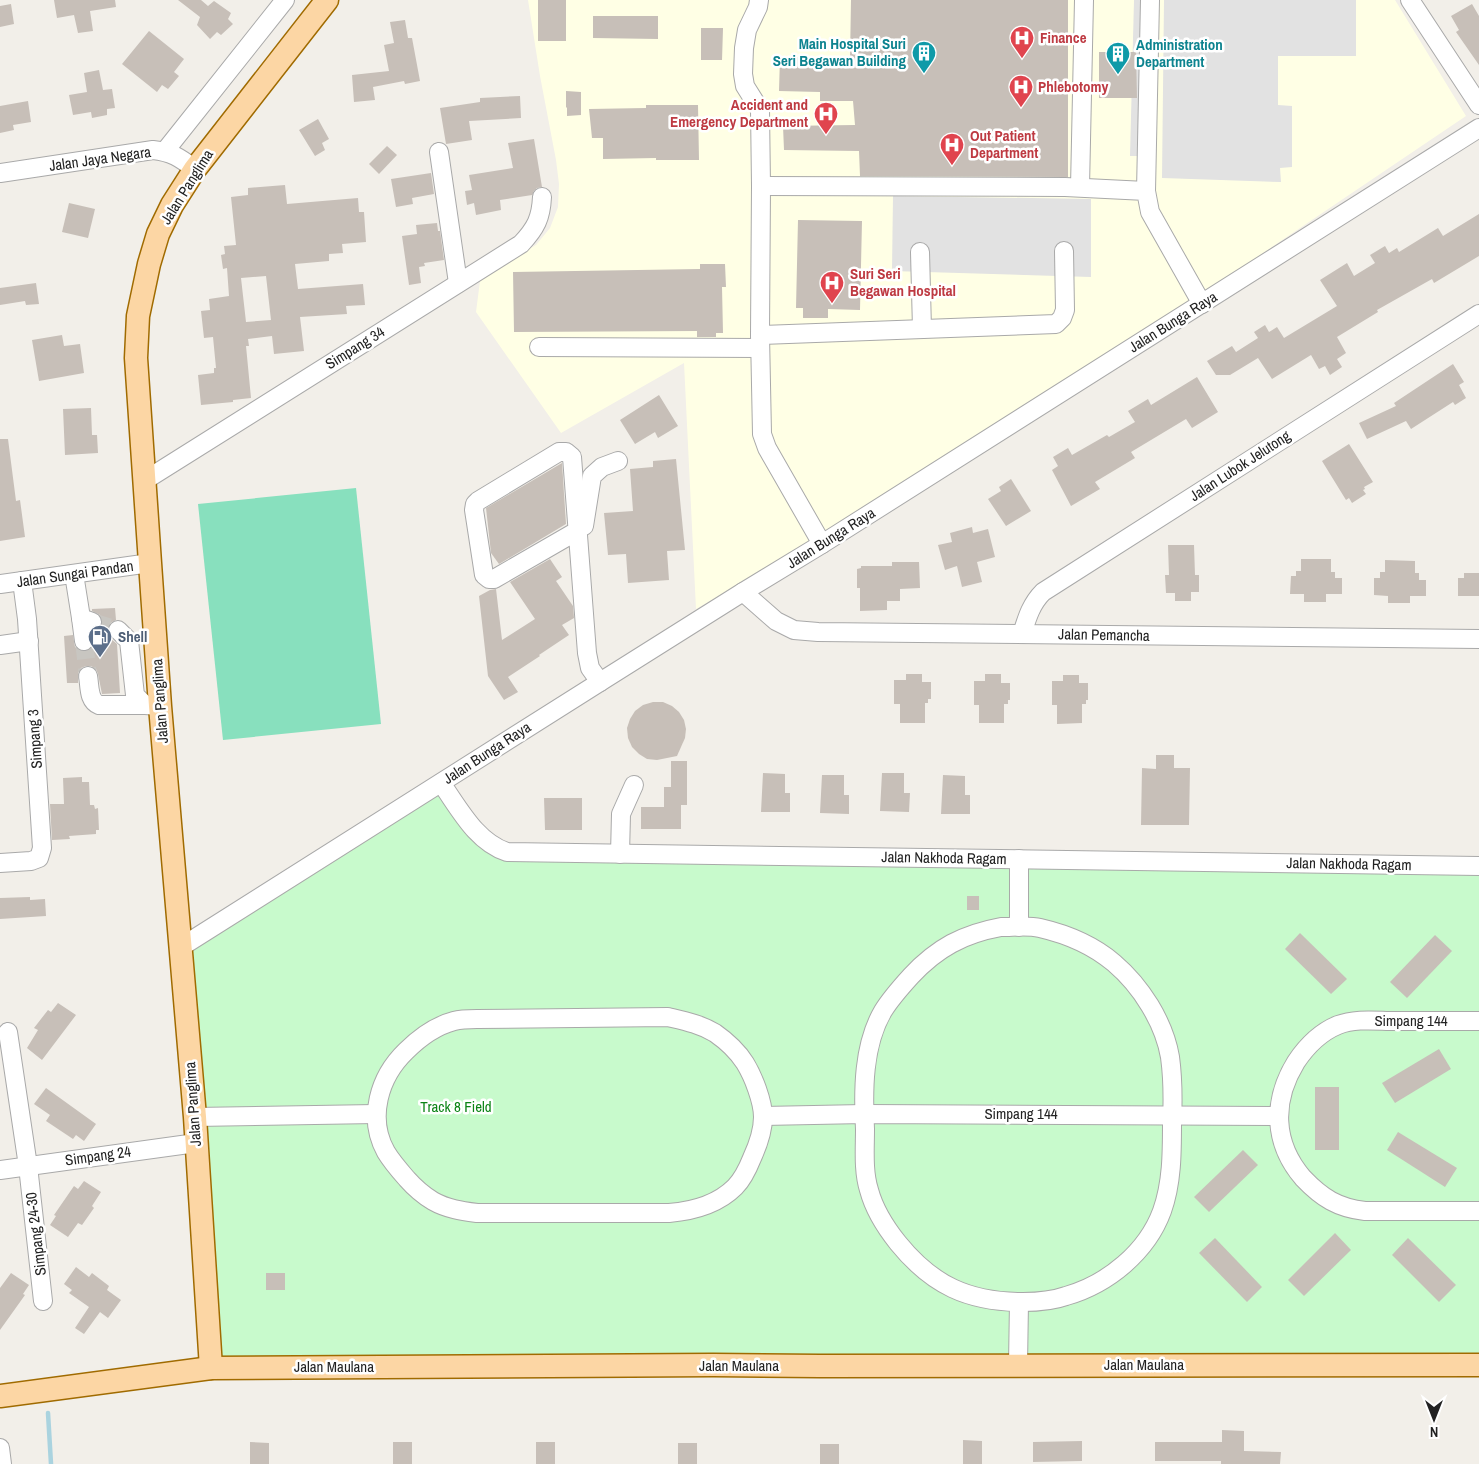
<svg xmlns="http://www.w3.org/2000/svg" width="1479" height="1464" font-family="'Archivo Narrow',sans-serif">
  <rect width="100%" height="100%" fill="#f2efe9"/>
  <path fill="#ffffe5" d="M528,0H1395L1466,116L1198,297L820,537L696,609L684,363L561,433L476,312L480,281L504,264L536,245L550,228L558,207L559,184L556,160L540,76Z"/>
  <path fill="#c8facc" d="M441,783L488,844L1479,866V1365L211,1368L181,947Z"/>
  <path fill="#88e0be" d="M356,488L381,724L223,740L198,504Z"/>
  <g fill="#e2e2e2">
    <path d="M1134,0H1143L1141,156H1130Z"/>
    <path d="M1164,0H1356V56H1278V105L1292,106V167L1280,168L1281,182L1162,178Z"/>
    <path d="M893,196L1091,199V277L892,271Z"/>
  </g>
  <g fill="none" stroke-linecap="round" stroke-linejoin="round">
    <path stroke="#aad3df" stroke-width="4.5" d="M48,1413L51,1464"/>
  </g>
  <g fill="#c7bfb8" fill-rule="evenodd">
    <path d="M54,0H115L116,7L90,11L93,31L78,33L74,15L57,18Z"/>
    <path d="M178,0H201L208,6L214,1L231,13L228,19L233,24L221,35L217,32L210,39L197,25L200,17Z"/>
    <rect x="538" y="0" width="28" height="41"/>
    <path d="M851,0H1068V177L860,176L859,151L784,150L783,126L855,125L853,101H820V92L779,91L780,57L850,58Z"/>
    <path d="M11,4L14,24L0,27V6Z"/>
    <path d="M1472,4L1479,16V65L1456,32L1459,30L1451,16Z"/>
    <path d="M593,16H658V39L593,38Z"/>
    <path d="M405,20L408,38H412L420,81L405,84L404,81L373,87L375,100L354,102L352,75L389,71L384,45L394,43L390,22Z"/>
    <path d="M701,28H723L722,60H701Z"/>
    <path d="M149,31L184,59L174,72L179,76L168,89L162,85L157,92L122,64Z"/>
    <path d="M1099,52H1136L1137,98H1099Z"/>
    <path d="M99,70L103,90L112,89L115,108L107,109V115L92,118L91,112L73,115L69,95L87,92L84,73Z"/>
    <path d="M566,91L581,92V115L567,116V108L566,107Z"/>
    <path d="M520,96L521,118L469,121L472,140L446,144L440,108L480,102V98Z"/>
    <path d="M28,101L31,122L13,125L14,130L0,133V106Z"/>
    <path d="M646,105H698L699,160H656V158L603,159V138H592L589,109L646,108Z"/>
    <path d="M318,119L329,139L322,143L325,150L315,156L299,130Z"/>
    <path d="M534,139L542,187L537,188L534,191L532,195L500,200L501,210L476,215L474,203L467,205L465,191L472,190L469,175L513,168L508,143Z"/>
    <path d="M387,146L397,155L379,174L369,164Z"/>
    <path d="M431,173L434,194L412,198L413,204L396,207L391,179Z"/>
    <path d="M285,185L287,204L358,198L359,212H364L366,242L342,244L343,253L329,254V261L295,264L298,289L363,284L365,305L346,306L347,314L300,317L304,351L274,354L272,336L248,339L249,346H246L251,398L233,400V402L201,405L198,375L214,373V368H216L213,337L204,338L201,311L210,310L209,299L229,296L227,268L223,269L221,255L225,254L224,246L236,245L231,197L248,195V188ZM266,276L271,320L246,322L241,278Z"/>
    <path d="M69,203L95,209L88,238L62,232Z"/>
    <path d="M1479,214V256L1434,283L1432,279L1377,310L1378,312L1337,337L1346,353L1337,359L1342,367L1330,375L1325,366L1319,369L1311,355L1272,379L1258,358L1230,375H1216L1207,361L1232,346L1236,352L1258,338L1254,332L1265,325L1269,332L1277,327L1284,338L1337,306L1320,280L1347,263L1354,276L1375,263L1370,255L1385,246L1389,253L1397,248L1399,252L1438,228L1443,236Z"/>
    <path d="M798,220L862,221L860,310L828,309V318H803V308H796Z"/>
    <path d="M437,223L438,231H440L444,260L424,263L425,266L419,267L421,283L409,285L402,236L417,234L416,225Z"/>
    <path d="M700,264H725L726,287H722L723,333H716V337H697V331L514,332L513,272L700,269Z"/>
    <path d="M36,283L39,304L26,305L25,301L0,305V288Z"/>
    <path d="M62,335L64,346L80,344L84,373L39,381L32,340Z"/>
    <path d="M1453,364L1464,382L1459,385L1466,398L1455,405L1453,402L1411,429L1406,421L1367,439L1359,423L1396,406L1394,403Z"/>
    <path d="M1197,377L1218,412L1192,428L1186,419L1131,452L1135,458L1095,482L1100,489L1071,506L1052,470L1058,466L1053,457L1068,448L1072,455L1107,435L1109,437L1135,422L1128,411L1148,399L1151,405Z"/>
    <path d="M659,395L678,426L658,438L655,432L635,444L620,420Z"/>
    <path d="M91,408L92,435H97L98,453L65,455L63,409Z"/>
    <path d="M0,439H8L16,501L20,500L25,537L0,541Z"/>
    <path d="M1349,444L1373,482L1364,487L1365,489L1363,490L1366,494L1352,503L1349,498L1346,500L1322,461Z"/>
    <path d="M676,459L685,550L667,551L669,580L628,583L626,554L608,555L604,513L633,511L630,469L653,467V461Z"/>
    <path d="M562,463L566,524L499,564L491,553L486,508Z"/>
    <path d="M1011,479L1031,511L1006,526L988,499L1001,491L999,487Z"/>
    <path d="M972,527L973,533L988,529L995,557L977,562L982,582L962,587L957,566L945,570L938,545L952,542L950,533Z"/>
    <path d="M1168,545H1194L1195,575H1199V592H1191V601H1175V593H1166L1165,575H1169Z"/>
    <path d="M550,559L562,577L556,581L573,606L574,618L562,625L569,635L539,655L540,656L508,677L518,692L504,700L488,676L479,596L490,590L496,589L502,640L535,619L510,582Z"/>
    <path d="M1301,559H1331V572H1335V578H1342V594H1326V602H1304V594H1290L1291,576H1296V571H1301Z"/>
    <path d="M1385,560L1415,561V573H1419V580H1426V596H1410V603H1388V596L1374,595V578H1380V572H1385Z"/>
    <path d="M892,562H919L920,588L900,589V601H887V610L860,611V588H857V569L861,568V566H892Z"/>
    <path d="M1464,573H1479V596H1458V578H1464Z"/>
    <path d="M115,608L116,620L110,623L108,627V632L110,638L117,644L120,693L102,694L98,674L96,669L91,666H86L81,668L78,673V683H67L64,636L73,635L75,647L80,651L85,652L90,650L94,645V632L99,630L102,626V621L100,615L92,611V609Z"/>
    <path d="M906,674H922V682H931V699H928V703H925V723H900V704H894V680H906Z"/>
    <path d="M985,674H1001V683H1010V700H1008V704H1004V723H979V705H974V681H985Z"/>
    <path d="M1063,675H1079V683H1088V700H1086V704H1082V723L1057,724V705H1052V681H1063Z"/>
    <path d="M653,702H663L672,706L679,712L684,720L686,729L685,738L677,756L657,760L647,759L639,754L632,747L628,738L627,728L630,719L635,711L643,705Z"/>
    <path d="M1156,755H1174V768H1190L1189,825H1141L1142,768L1156,769Z"/>
    <path d="M671,761H687V805H681V829H641V807H664V787H671Z"/>
    <path d="M763,773L785,774V793H790V812H761Z"/>
    <path d="M882,773H904V793H910L909,812L880,811Z"/>
    <path d="M822,775H844V795H849V814L820,813Z"/>
    <path d="M943,775L965,776V795H970V814H941Z"/>
    <path d="M82,777V782H89L90,805H94L95,809L98,808L99,830H96V834L69,836L70,839L52,840L50,804H64L63,778Z"/>
    <path d="M544,798H582V830H545Z"/>
    <rect x="967" y="896" width="12" height="14"/>
    <path d="M30,897V900L45,899L46,916L0,919V898Z"/>
    <path d="M1300,933L1347,979L1331,994L1285,949Z"/>
    <path d="M1435,935L1452,951L1407,998L1390,982Z"/>
    <path d="M58,1003L76,1015L42,1060L27,1048L38,1030L34,1028L48,1010L51,1012Z"/>
    <path d="M1439,1049L1451,1069L1395,1103L1382,1083Z"/>
    <rect x="1315" y="1087" width="24" height="63"/>
    <path d="M46,1088L96,1124L84,1141L76,1135L73,1139L46,1121L50,1115L34,1104Z"/>
    <path d="M1398,1132L1457,1168L1445,1187L1387,1150Z"/>
    <path d="M1243,1150L1258,1165L1209,1212L1194,1197Z"/>
    <path d="M84,1181L101,1192L92,1206L94,1208L82,1225L78,1223L68,1237L50,1225L56,1216L54,1215L74,1186L78,1189Z"/>
    <path d="M1335,1233L1351,1250L1304,1296L1288,1280Z"/>
    <path d="M1215,1238L1262,1287L1247,1302L1199,1253Z"/>
    <path d="M1408,1238L1456,1285L1439,1302L1392,1255Z"/>
    <path d="M76,1267L89,1277L92,1273L109,1286L107,1290L121,1300L108,1318L100,1312L84,1334L75,1328L89,1307L69,1293L72,1290L64,1284Z"/>
    <path d="M11,1273L29,1285L23,1294L25,1295L0,1330V1288Z"/>
    <rect x="266" y="1273" width="19" height="17"/>
    <path d="M1222,1430L1244,1431V1451L1281,1452L1280,1464H1221V1461H1155V1442H1222Z"/>
    <path d="M963,1440L982,1441V1464H963Z"/>
    <path d="M1082,1441V1461L1033,1462V1442Z"/>
    <path d="M250,1442L269,1443V1464H250Z"/>
    <rect x="393" y="1442" width="19" height="22"/>
    <rect x="536" y="1442" width="19" height="22"/>
    <rect x="678" y="1443" width="19" height="21"/>
    <rect x="820" y="1444" width="19" height="20"/>
  </g>
  <g fill="none" stroke-linecap="round" stroke-linejoin="round">
    <g stroke="#c8c6c1" stroke-width="18" stroke-dasharray="18 9" stroke-linecap="butt">
      <path d="M92,622L118,630"/>
      <path d="M84,641L88,676"/>
    </g>
    <defs>
      <g id="minor">
        <path d="M759,0L758,7L747,30L744,48L743,74L745,86L760,110L761,186L760,335L762,434L767,448L775,462L822,544"/>
        <path d="M1410,0L1479,105"/>
        <path d="M165,151L285,0"/>
        <path d="M439,152L458,283"/>
        <path d="M0,173L153,150C172,152 180,158 195,169"/>
        <path d="M761,186L1065,187L1146,191L1150,212L1202,304"/>
        <path d="M1080,187L1084,0"/>
        <path d="M1146,191L1150,0"/>
        <path d="M920,252L922,329"/>
        <path d="M760,335L1056,324L1062,318L1065,310L1064,251"/>
        <path d="M539,347L760,348"/>
        <path d="M144,481L521,244C536,228 541,218 542,197"/>
        <path d="M584,526L592,476L602,467L618,461"/>
        <path d="M577,531L494,579H489L484,575L474,510L475,504L478,501L559,452H566L572,457L587,653L590,668L600,682"/>
        <path d="M74,574L81,618L92,622"/>
        <path d="M0,584L150,563"/>
        <path d="M743,592L776,621L794,630L818,632L1479,639"/>
        <path d="M81,618L84,641"/>
        <path d="M118,630L129,641L135,695L145,705L160,706"/>
        <path d="M1022,634C1027,618 1031,604 1043,592L1479,314"/>
        <path d="M0,645L29,641"/>
        <path d="M88,676C90,686 88,701 99,705H145"/>
        <path d="M441,783C459,808 476,842 507,852L1479,866"/>
        <path d="M620,854L621,814L634,785"/>
        <path d="M0,863L31,861L39,858L42,848L27,619L22,581"/>
        <path d="M1001,927C1014,927 1028,925 1040,928C1066,934 1094,946 1114,963C1141,986 1164,1022 1170,1057C1173,1079 1173,1101 1172,1123C1172,1153 1172,1183 1162,1211C1147,1252 1108,1284 1066,1296C1052,1301 1038,1302 1023,1302C968,1302 932,1285 898,1243C886,1228 874,1209 869,1190C863,1171 865,1149 865,1129C863,1091 863,1045 883,1011C891,998 901,987 911,976C937,948 963,934 1001,927Z"/>
        <path d="M1019,927V859"/>
        <path d="M181,947L600,682L743,592L822,544L1479,128"/>
        <path d="M668,1017C685,1021 700,1024 715,1033C725,1040 738,1052 745,1063C753,1076 763,1101 763,1117C763,1131 758,1145 752,1158C748,1168 743,1179 735,1187C717,1205 693,1211 669,1213H477C462,1211 447,1209 433,1201C423,1195 415,1188 407,1179C400,1171 392,1162 386,1152C367,1118 379,1077 406,1051C419,1038 435,1026 454,1021C461,1019 469,1019 477,1019Z"/>
        <path d="M1479,1021C1451,1021 1423,1021 1395,1021C1377,1021 1356,1018 1338,1025C1321,1032 1306,1047 1296,1062C1272,1101 1273,1143 1303,1178C1322,1198 1338,1208 1365,1211H1479"/>
        <path d="M8,1032L28,1166L43,1301"/>
        <path d="M763,1116L864,1114L1279,1116"/>
        <path d="M195,1117L376,1114"/>
        <path d="M0,1170L196,1143"/>
        <path d="M1018,1365L1019,1302"/>
        <path d="M0,1448L2,1464"/>
      </g>
      <g id="major">
        <path d="M211,1368L195,1117L160,706L150,563L136,358L138,316L149,264L158,234L172,205L195,169L327,0"/>
        <path d="M0,1396L211,1368L713,1365L820,1366L1479,1365"/>
      </g>
    </defs>
    <use href="#minor" stroke="#a9a9a9" stroke-width="20"/>
    <use href="#major" stroke="#a06b00" stroke-width="25"/>
    <use href="#minor" stroke="#fff" stroke-width="18"/>
    <use href="#major" stroke="#fcd6a4" stroke-width="22"/>
  </g>
  <defs>
    <symbol id="hospital-pin" viewBox="-11 -11 22 30"><path d="M0 17L-7.5 6A9.5 9.5 0 1 1 7.5 6Z" fill="#e0444e" stroke="#fff"/><path d="M-5-5h3v3.5h4V-5h3V5h-3V1.5h-4V5h-3Z" fill="#fff"/></symbol>
    <symbol id="building-pin" viewBox="-11 -11 22 30"><path d="M0 17L-7.5 6A9.5 9.5 0 1 1 7.5 6Z" fill="#0f9aa8" stroke="#fff"/><path d="M-4-6H4V6H1V3H-1V6H-4ZM-2.5-4.3h1.7v1.8h-1.7ZM.8-4.3h1.7v1.8H.8ZM-2.5-1h1.7V.8h-1.7ZM.8-1h1.7V.8H.8Z" fill="#fff"/></symbol>
    <symbol id="fuel-pin" viewBox="-11 -11 22 30"><path d="M0 17L-7.5 6A9.5 9.5 0 1 1 7.5 6Z" fill="#5c6f8a" stroke="#fff"/><path d="M-5.5-6h7V0h2V4h1.3V-2.5L3-4.5l.8-.8L6-3V5H2.5V1h-1V6h-7ZM-4.2-4.7v3.2H.2V-4.7Z" fill="#fff"/></symbol>
  </defs>
  <g fill-rule="evenodd">
    <use href="#hospital-pin" x="1008" y="24" width="28" height="38"/>
    <use href="#building-pin" x="910" y="39" width="28" height="38"/>
    <use href="#building-pin" x="1104" y="40" width="28" height="38"/>
    <use href="#hospital-pin" x="1007" y="73" width="28" height="38"/>
    <use href="#hospital-pin" x="812" y="100" width="28" height="38"/>
    <use href="#hospital-pin" x="938" y="131" width="28" height="38"/>
    <use href="#hospital-pin" x="818" y="269" width="28" height="38"/>
    <use href="#fuel-pin" x="86" y="623" width="28" height="38"/>
  </g>
  <g text-anchor="middle" stroke-width="5" stroke-linejoin="round" paint-order="stroke">
    <g font-size="15" font-weight="bold" fill="#be3a42" stroke="#fff" text-anchor="start">
      <text x="1040" y="43">Finance</text>
      <text x="1038" y="92">Phlebotomy</text>
      <text x="808" y="110" text-anchor="end">Accident and<tspan x="808" dy="17">Emergency Department</tspan></text>
      <text x="970" y="141">Out Patient<tspan x="970" dy="17">Department</tspan></text>
      <text x="850" y="279">Suri Seri<tspan x="850" dy="17">Begawan Hospital</tspan></text>
    </g>
    <g font-size="15" font-weight="bold" fill="#0d838f" stroke="#fff" text-anchor="end">
      <text x="906" y="49">Main Hospital Suri<tspan x="906" dy="17">Seri Begawan Building</tspan></text>
      <text x="1136" y="50" text-anchor="start">Administration<tspan x="1136" dy="17">Department</tspan></text>
    </g>
    <g font-size="15" fill="#222" stroke="#fff">
      <text transform="translate(100 159) rotate(-8)" y="5">Jalan Jaya Negara</text>
      <text transform="translate(187 187) rotate(-58)" y="5">Jalan Panglima</text>
      <text transform="translate(1173 322) rotate(-32)" y="5">Jalan Bunga Raya</text>
      <text transform="translate(355 348) rotate(-32)" y="5">Simpang 34</text>
      <text transform="translate(1240 466) rotate(-33)" y="5">Jalan Lubok Jelutong</text>
      <text transform="translate(831 538) rotate(-32)" y="5">Jalan Bunga Raya</text>
      <text transform="translate(75 574) rotate(-8)" y="5">Jalan Sungai Pandan</text>
      <text transform="translate(1104 635) rotate(1)" y="5">Jalan Pemancha</text>
      <text transform="translate(160 701) rotate(-94)" y="5">Jalan Panglima</text>
      <text transform="translate(35 739) rotate(-94)" y="5">Simpang 3</text>
      <text transform="translate(487 753) rotate(-33)" y="5">Jalan Bunga Raya</text>
      <text transform="translate(944 858) rotate(1)" y="5">Jalan Nakhoda Ragam</text>
      <text transform="translate(1349 864) rotate(1)" y="5">Jalan Nakhoda Ragam</text>
      <text x="1411" y="1026">Simpang 144</text>
      <text transform="translate(193 1104) rotate(-94)" y="5">Jalan Panglima</text>
      <text x="1021" y="1119">Simpang 144</text>
      <text transform="translate(98 1156) rotate(-8)" y="5">Simpang 24</text>
      <text transform="translate(36 1234) rotate(-97)" y="5">Simpang 24-30</text>
      <text x="1144" y="1370">Jalan Maulana</text>
      <text x="739" y="1371">Jalan Maulana</text>
      <text x="334" y="1372">Jalan Maulana</text>
    </g>
    <g font-size="15" font-weight="bold" fill="#4e5e75" stroke="#fff" text-anchor="start">
      <text x="118" y="642">Shell</text>
    </g>
    <g font-size="15" fill="#0c8416" stroke="#fff">
      <text x="456" y="1112">Track 8 Field</text>
    </g>
  </g>
  <g transform="translate(1434 1419) rotate(180)" stroke="#ffffff" stroke-width="4" paint-order="stroke">
  <path d="M0-4L9 19L0 12L-9 19Z" fill="#222222"/>
  <text y="-8" font-size="14" font-weight="bold" text-anchor="middle" fill="#222222">N</text>
  </g>
</svg>
